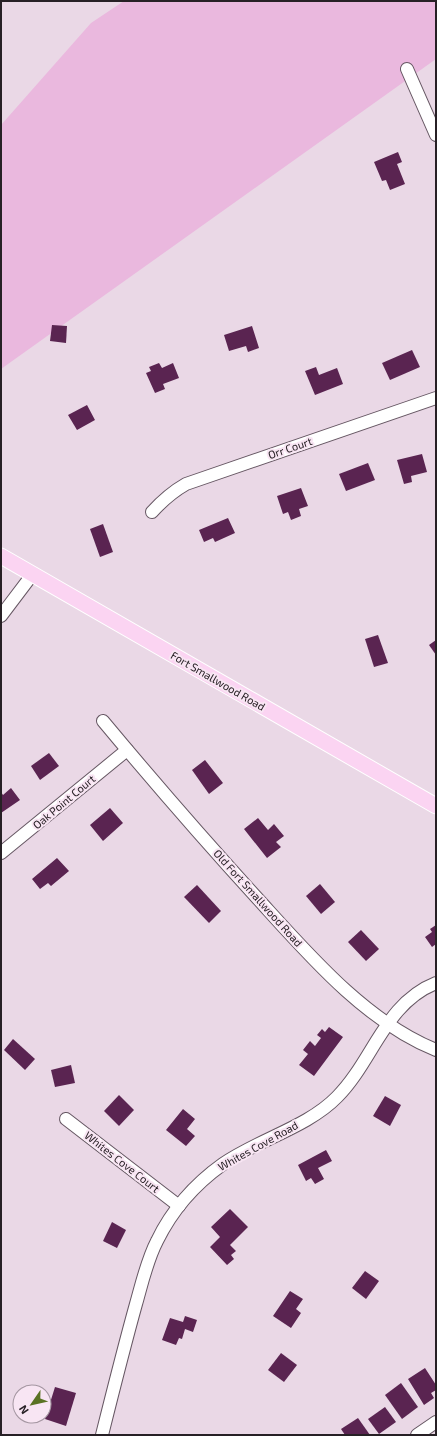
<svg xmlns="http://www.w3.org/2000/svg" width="437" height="1436" font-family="'Exo 2',sans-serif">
  <rect width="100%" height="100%" fill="#ead8e6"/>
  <path fill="#eab8de" d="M124,1H436V59L1,369V125L91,23Z"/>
  <g fill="#5a2451">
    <path d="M398,152L402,162L397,164L405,184L390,190L386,180L382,181L374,162Z"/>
    <path d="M52,325L67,326L66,343L50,341Z"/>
    <path d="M252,326L259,348L248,352L246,346L229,351L224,335Z"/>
    <path d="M412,350L420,367L390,380L382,363Z"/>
    <path d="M159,363L162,368L173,363L179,378L163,384L165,389L155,393L146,373L151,371L149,367Z"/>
    <path d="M316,367L319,375L337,368L343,384L315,395L305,371Z"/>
    <path d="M87,405L95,420L77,430L68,415Z"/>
    <path d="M422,454L427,472L411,476L412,482L404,484L397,460Z"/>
    <path d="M368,463L375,480L346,491L339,474Z"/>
    <path d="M301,488L308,506L299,509L301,516L291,520L288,512L283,514L277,496Z"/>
    <path d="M228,518L235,533L215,542L213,538L204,542L199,530Z"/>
    <path d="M103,524L113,552L100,557L90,529Z"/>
    <path d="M378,635L388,663L374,667L365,639Z"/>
    <path d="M436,640V655L429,645Z"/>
    <path d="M49,753L59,766L40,780L31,766Z"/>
    <path d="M205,760L223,783L209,794L192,770Z"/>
    <path d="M11,788L20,800L1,813V792L3,795Z"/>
    <path d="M110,808L123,823L103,841L90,825Z"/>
    <path d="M258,818L268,830L274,824L284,836L276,842L281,847L267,858L244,829Z"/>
    <path d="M57,858L69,871L51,886L48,883L40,889L32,879Z"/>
    <path d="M320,884L335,902L321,914L306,896Z"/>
    <path d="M197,885L221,911L209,923L184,897Z"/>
    <path d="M436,925V944L432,947L425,937L432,932L430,929Z"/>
    <path d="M361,930L379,949L366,961L348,942Z"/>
    <path d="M329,1027L343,1037L314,1076L299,1065L308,1054L303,1050L310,1041L315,1046L321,1038L317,1035L322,1029L325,1032Z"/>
    <path d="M13,1039L35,1059L25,1070L4,1050Z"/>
    <path d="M71,1065L75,1083L55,1087L51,1070Z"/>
    <path d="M119,1095L134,1110L119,1126L104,1111Z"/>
    <path d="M385,1096L401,1105L390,1126L373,1116Z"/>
    <path d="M183,1109L195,1119L187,1129L195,1136L186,1146L166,1130Z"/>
    <path d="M326,1150L332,1161L318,1168L324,1179L315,1184L311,1178L306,1181L298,1165Z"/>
    <path d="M230,1209L248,1227L230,1245L236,1251L231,1255L234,1259L227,1265L210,1247L220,1237L211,1227Z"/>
    <path d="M112,1222L126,1230L117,1248L103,1241Z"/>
    <path d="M365,1271L379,1281L366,1299L352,1288Z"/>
    <path d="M290,1291L303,1299L296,1309L301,1313L291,1328L273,1316Z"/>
    <path d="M185,1316L197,1320L193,1332L185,1329L182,1339L179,1338L176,1345L162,1340L170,1318L183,1322Z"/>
    <path d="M281,1353L297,1365L284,1382L268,1370Z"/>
    <path d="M425,1368L436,1385V1390L431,1393L434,1398L424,1405L408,1379Z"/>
    <path d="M401,1383L418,1407L402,1419L385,1395Z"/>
    <path d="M55,1387L76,1393L66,1426L45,1419Z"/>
    <path d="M385,1407L396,1422L379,1434L368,1419Z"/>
    <path d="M358,1418L370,1435H345L341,1429Z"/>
  </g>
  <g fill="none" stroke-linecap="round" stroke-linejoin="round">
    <defs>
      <g id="minor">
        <path d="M407,69L436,135"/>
        <path d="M152,512C162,501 172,492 186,484L436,398"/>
        <path d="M1,616L32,575"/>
        <path d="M103,721C153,781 205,841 258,899C308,954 366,1022 436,1050"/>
        <path d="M1,853L127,750"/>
        <path d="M66,1119L179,1206"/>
        <path d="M102,1435C113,1391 124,1347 136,1304C142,1283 147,1260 157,1241C172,1210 195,1184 223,1164C257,1140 308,1127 337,1097C373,1061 385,1003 436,983"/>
        <path d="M417,1435L436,1422"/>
      </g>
      <path id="major" d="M1,556L436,806"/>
    </defs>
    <use href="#minor" stroke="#665763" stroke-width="14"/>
    <use href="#major" stroke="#fff" stroke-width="17"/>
    <use href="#minor" stroke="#fff" stroke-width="12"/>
    <use href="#major" stroke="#fbd4f2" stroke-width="15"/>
  </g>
  <g text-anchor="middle" stroke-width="4" stroke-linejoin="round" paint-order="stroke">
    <g font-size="11" fill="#272025" stroke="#f8e5f3">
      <text transform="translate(290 448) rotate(-19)" y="4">Orr Court</text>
      <text transform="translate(218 681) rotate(30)" y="4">Fort Smallwood Road</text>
      <text transform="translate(64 802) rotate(-40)" y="4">Oak Point Court</text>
      <text transform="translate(258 898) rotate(48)" y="4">Old Fort Smallwood Road</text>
      <text transform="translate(258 1146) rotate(-29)" y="4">Whites Cove Road</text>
      <text transform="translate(122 1162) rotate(38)" y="4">Whites Cove Court</text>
    </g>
  </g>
  <rect width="437" height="1436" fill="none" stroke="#272025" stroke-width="4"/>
  <g transform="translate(32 1404) rotate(236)"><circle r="19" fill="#f8e5f3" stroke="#a496a1"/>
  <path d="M0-3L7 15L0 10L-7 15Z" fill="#5a7223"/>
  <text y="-6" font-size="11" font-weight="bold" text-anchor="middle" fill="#272025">N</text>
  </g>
</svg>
